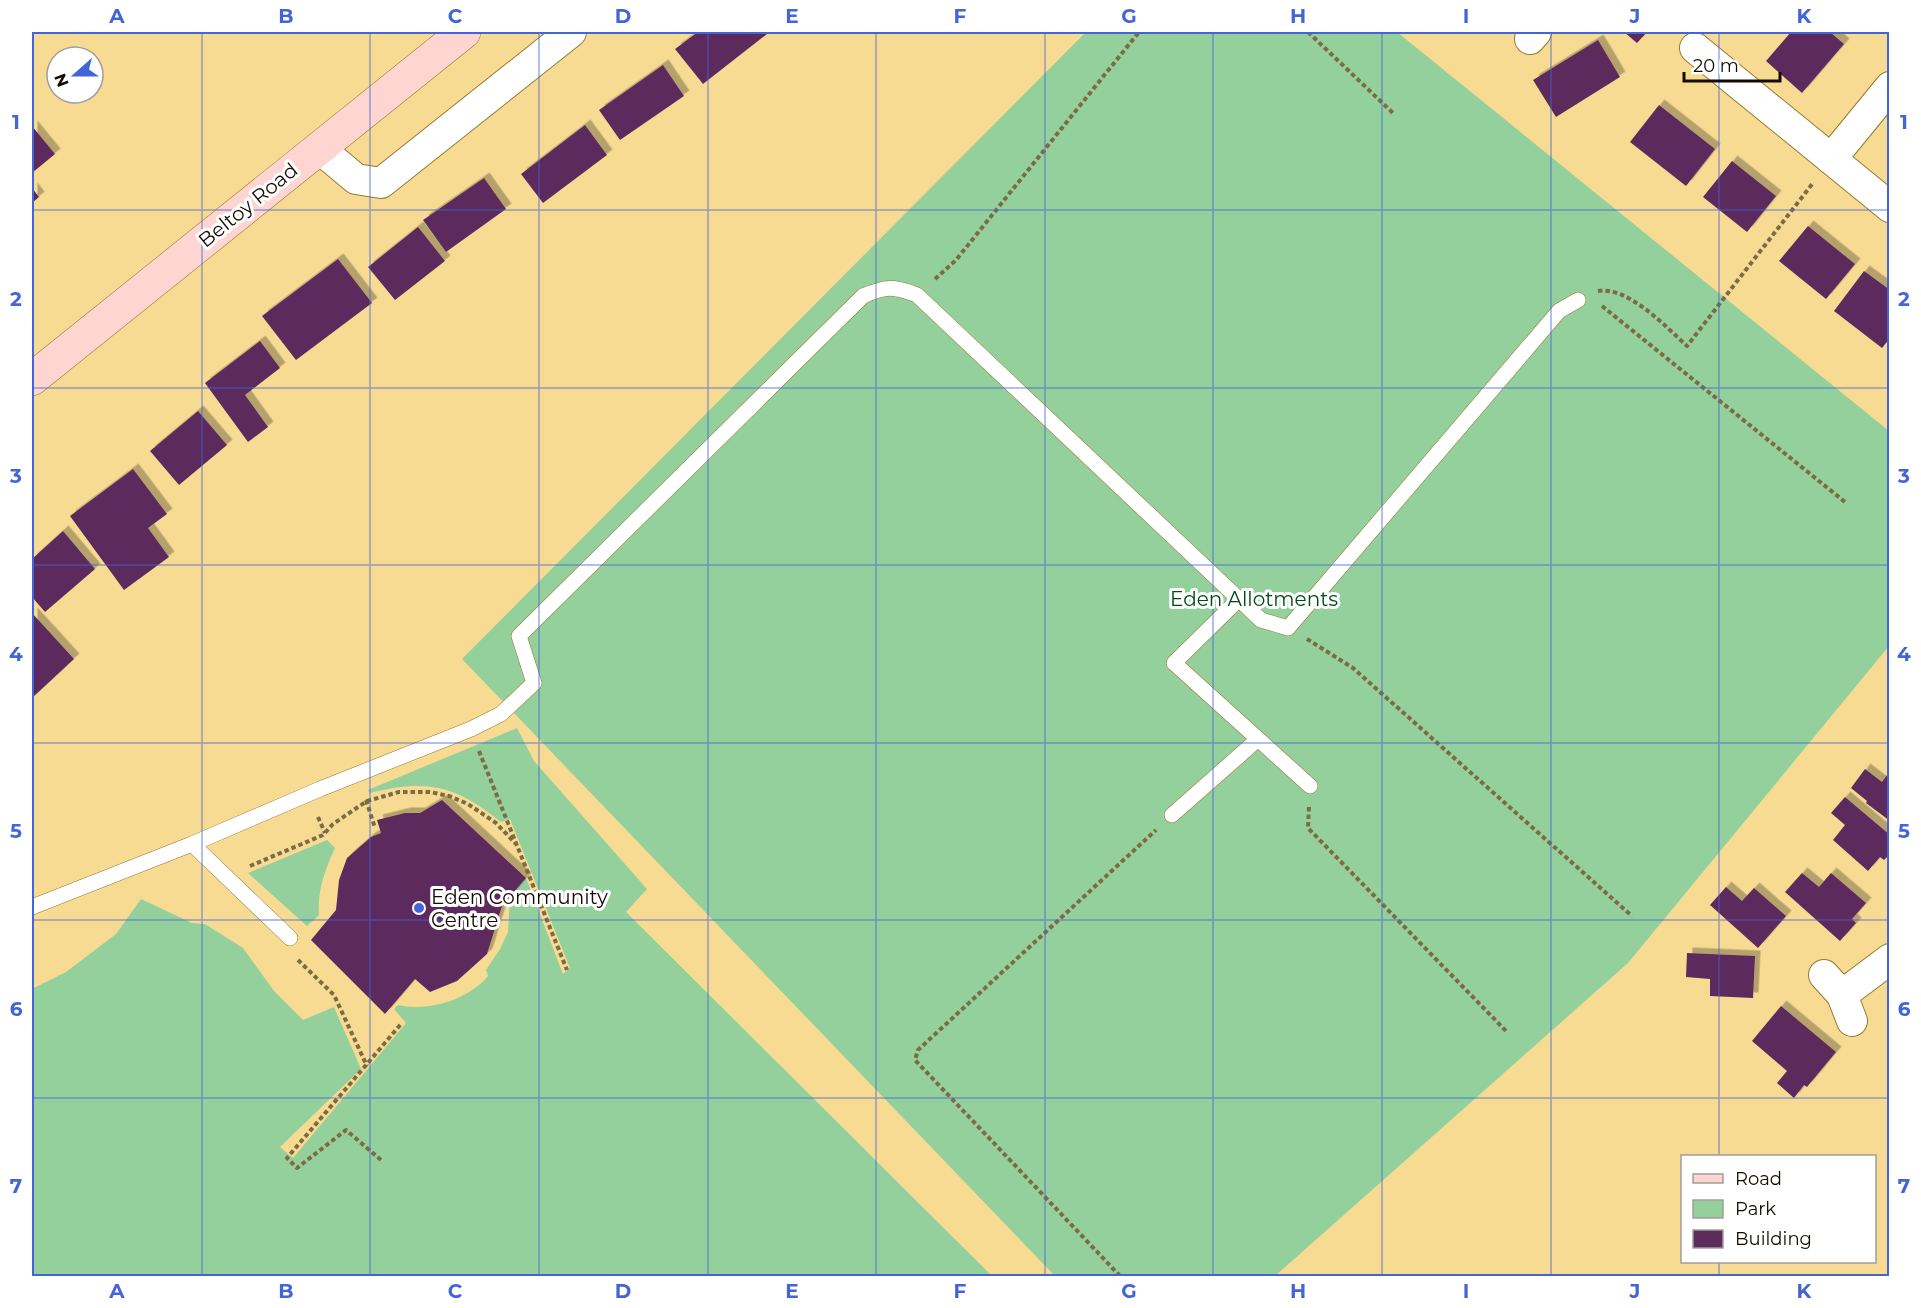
<svg xmlns="http://www.w3.org/2000/svg" width="1921" height="1308" font-family="Montserrat,sans-serif">
  <defs>
    <filter id="shadow"><feDropShadow dx="5.5" dy="-5.5" stdDeviation="0" flood-color="#0004"/></filter>
  </defs>
  <rect width="100%" height="100%" fill="#f8db93"/>
  <g fill="#94d09c">
    <path d="M1086,32H1397L1889,431V646L1628,963L1275,1276H1055L462,659Z"/>
    <path d="M517,728L534,761L647,889L626,912L992,1276H32V989L66,972L116,934L141,899L192,923L205,924L243,948L274,991L303,1020L334,1007L361,1069L280,1147L293,1158L406,1023L394,1009L398,1005C428,1012 468,1000 488,976L486,970L500,949L508,932L510,897L526,878L563,974L570,968L510,819L501,822C455,785 427,779 370,793L368,790Z"/>
    <path d="M327,840L335,848C325,869 317,892 319,915L307,926L248,873Z"/>
  </g>
  <g fill="#5c2c5b" filter="url(#shadow)">
    <path d="M698,32H765L767,34L703,84L675,49Z"/>
    <path d="M1624,32H1647L1637,43Z"/>
    <path d="M1791,32H1830L1844,44L1802,93L1766,61Z"/>
    <path d="M1598,40L1620,77L1556,117L1533,80Z"/>
    <path d="M663,65L684,96L620,140L599,110Z"/>
    <path d="M1659,105L1715,149L1686,186L1630,142Z"/>
    <path d="M585,125L607,155L543,203L521,174Z"/>
    <path d="M32,126L55,154L32,173Z"/>
    <path d="M1732,161L1776,196L1747,232L1703,197Z"/>
    <path d="M484,178L506,209L446,252L423,220Z"/>
    <path d="M32,188L39,197L32,203Z"/>
    <path d="M1808,226L1855,264L1826,299L1779,261Z"/>
    <path d="M418,227L445,261L395,300L368,267Z"/>
    <path d="M338,259L372,303L296,360L262,316Z"/>
    <path d="M1864,271L1890,290V338L1882,348L1834,311Z"/>
    <path d="M260,341L280,368L245,395L268,427L248,442L205,383Z"/>
    <path d="M198,411L227,445L179,485L150,451Z"/>
    <path d="M133,469L167,514L148,528L169,557L124,590L70,516Z"/>
    <path d="M63,531L95,569L45,612L32,597V559Z"/>
    <path d="M32,613L74,659L32,698Z"/>
    <path d="M1865,769L1882,782L1890,771V821L1866,803L1867,801L1851,788Z"/>
    <path d="M1845,797L1890,835V854L1884,860L1880,857L1868,871L1833,840L1845,825L1831,813Z"/>
    <path d="M442,800L526,878L502,906L487,954L457,981L430,992L415,979L385,1014L311,940L336,910L339,880L347,858L371,837L381,833L377,820L405,813H420Z"/>
    <path d="M1802,873L1819,887L1831,873L1866,903L1852,919L1856,923L1840,941L1785,892Z"/>
    <path d="M1726,887L1742,901L1754,888L1786,916L1758,948L1710,905Z"/>
    <path d="M1687,953L1755,956L1753,998L1710,996V979L1686,977Z"/>
    <path d="M1781,1006L1836,1052L1807,1087L1804,1085L1794,1098L1777,1083L1787,1071L1752,1041Z"/>
  </g>
  <g fill="none" stroke-linecap="round" stroke-linejoin="round">
    <defs>
      <g id="lane">
        <path d="M1239,599L1174,663L1310,786"/>
        <path d="M1172,815L1257,740"/>
        <path d="M192,844L290,938"/>
        <path d="M32,907L192,844L320,789L471,729L501,714L534,683L519,636L863,296C886,286 893,286 917,295L1261,620L1288,628L1559,311L1578,300"/>
      </g>
      <g id="street">
        <path d="M1530,39L1536,32"/>
        <path d="M1695,48L1890,207"/>
        <path d="M319,148L356,179L381,183L571,32"/>
        <path d="M1831,159L1890,87"/>
        <path d="M1824,975L1842,995"/>
        <path d="M1852,1021L1842,995L1890,959"/>
      </g>
      <path id="secondary" d="M32,379L464,32"/>
    </defs>
    <use href="#lane" stroke="#957a32" stroke-width="16"/>
    <use href="#street" stroke="#957a32" stroke-width="32"/>
    <use href="#secondary" stroke="#957a32" stroke-width="34"/>
    <g stroke="#7c6b44" stroke-width="4" stroke-dasharray="4.5 3" stroke-linecap="butt">
      <path d="M1308,32L1393,113"/>
      <path d="M935,279L956,260L1139,32"/>
      <path d="M1598,291C1628,286 1666,327 1687,346L1813,183"/>
      <path d="M1602,306L1845,502"/>
      <path d="M1307,639L1353,668L1632,916"/>
      <path d="M479,751L567,970"/>
      <path d="M366,800L375,828"/>
      <path d="M1309,807L1308,828L1506,1031"/>
      <path d="M318,817L325,833"/>
      <path d="M250,866L323,835L333,824L367,801L399,792H430L449,796L468,804L496,823L516,844"/>
      <path d="M298,960L334,995L367,1066"/>
      <path d="M381,1160L346,1130L297,1168L287,1158L401,1024"/>
      <path d="M1120,1276L915,1060L918,1050L1156,830"/>
    </g>
    <use href="#lane" stroke="#fff" stroke-width="15"/>
    <use href="#street" stroke="#fff" stroke-width="30"/>
    <use href="#secondary" stroke="#fed5d0" stroke-width="33"/>
  </g>
  <path fill="none" stroke="#4465d7" stroke-width="1.5" stroke-opacity="0.55" d="M202,32V1276M370,32V1276M539,32V1276M708,32V1276M876,32V1276M1045,32V1276M1213,32V1276M1382,32V1276M1551,32V1276M1719,32V1156M32,210H1890M32,388H1890M32,565H1890M32,743H1890M32,920H1890M32,1098H1890M1719,1262V1276"/>
  <circle fill="#4465d7" stroke="#fff" stroke-width="2" cx="419" cy="908" r="6"/>
  <g text-anchor="middle" stroke-width="6" stroke-linejoin="round" paint-order="stroke">
    <g font-size="20" fill="#130b00" stroke="#fff">
      <text transform="translate(248 205) rotate(-39)" y="7">Beltoy Road</text>
    </g>
    <g font-size="20" fill="#004a19" stroke="#fff">
      <text x="1254" y="606">Eden Allotments</text>
    </g>
    <g font-size="20" fill="#130b00" stroke="#fff" text-anchor="start">
      <text x="431" y="904">Eden Community<tspan x="431" dy="23">Centre</tspan></text>
    </g>
  </g>
  <rect width="1921" height="1308" fill="none" stroke="#ffffff" stroke-width="66"/>
  <rect x="1681" y="1155" width="195" height="108" fill="#ffffff" stroke="#a19d99" stroke-width="1.5"/>
  <rect x="1693" y="1174" width="30" height="9" fill="#fed5d0" stroke="#a19d99" stroke-width="1.5"/>
  <text x="1735" y="1185" font-size="18" fill="#130b00">Road</text>
  <rect x="1693" y="1200" width="30" height="18" fill="#94d09c" stroke="#a19d99" stroke-width="1.5"/>
  <text x="1735" y="1215" font-size="18" fill="#130b00">Park</text>
  <rect x="1693" y="1230" width="30" height="18" fill="#5c2c5b" stroke="#a19d99" stroke-width="1.5"/>
  <text x="1735" y="1245" font-size="18" fill="#130b00">Building</text>
  <g transform="translate(75 75) rotate(249)"><circle r="28" fill="#ffffff" stroke="#a19d99" stroke-width="1.5"/>
  <path d="M0-4.5L10 22L0 15L-10 22Z" fill="#4465d7"/>
  <text y="-9" font-size="16" font-weight="bold" text-anchor="middle" fill="#130b00">N</text>
  </g>
  <path d="M1684 72v9h96v-9" fill="none" stroke="#130b00" stroke-width="3"/>
  <text x="1693" y="72" font-size="18" fill="#130b00" stroke="#ffffff" stroke-width="4.5" paint-order="stroke">20 m</text>
  <rect x="33" y="33" width="1855" height="1242" fill="none" stroke="#4465d7" stroke-width="2"/>
  <g font-size="20" text-anchor="middle" font-weight="bold" fill="#4465d7">
    <text x="117" y="23">A</text>
    <text x="286" y="23">B</text>
    <text x="455" y="23">C</text>
    <text x="623" y="23">D</text>
    <text x="792" y="23">E</text>
    <text x="960" y="23">F</text>
    <text x="1129" y="23">G</text>
    <text x="1298" y="23">H</text>
    <text x="1466" y="23">I</text>
    <text x="1635" y="23">J</text>
    <text x="1804" y="23">K</text>
    <text x="16" y="129">1</text>
    <text x="1904" y="129">1</text>
    <text x="16" y="306">2</text>
    <text x="1904" y="306">2</text>
    <text x="16" y="483">3</text>
    <text x="1904" y="483">3</text>
    <text x="16" y="661">4</text>
    <text x="1904" y="661">4</text>
    <text x="16" y="838">5</text>
    <text x="1904" y="838">5</text>
    <text x="16" y="1016">6</text>
    <text x="1904" y="1016">6</text>
    <text x="16" y="1193">7</text>
    <text x="1904" y="1193">7</text>
    <text x="117" y="1298">A</text>
    <text x="286" y="1298">B</text>
    <text x="455" y="1298">C</text>
    <text x="623" y="1298">D</text>
    <text x="792" y="1298">E</text>
    <text x="960" y="1298">F</text>
    <text x="1129" y="1298">G</text>
    <text x="1298" y="1298">H</text>
    <text x="1466" y="1298">I</text>
    <text x="1635" y="1298">J</text>
    <text x="1804" y="1298">K</text>
  </g>
</svg>
